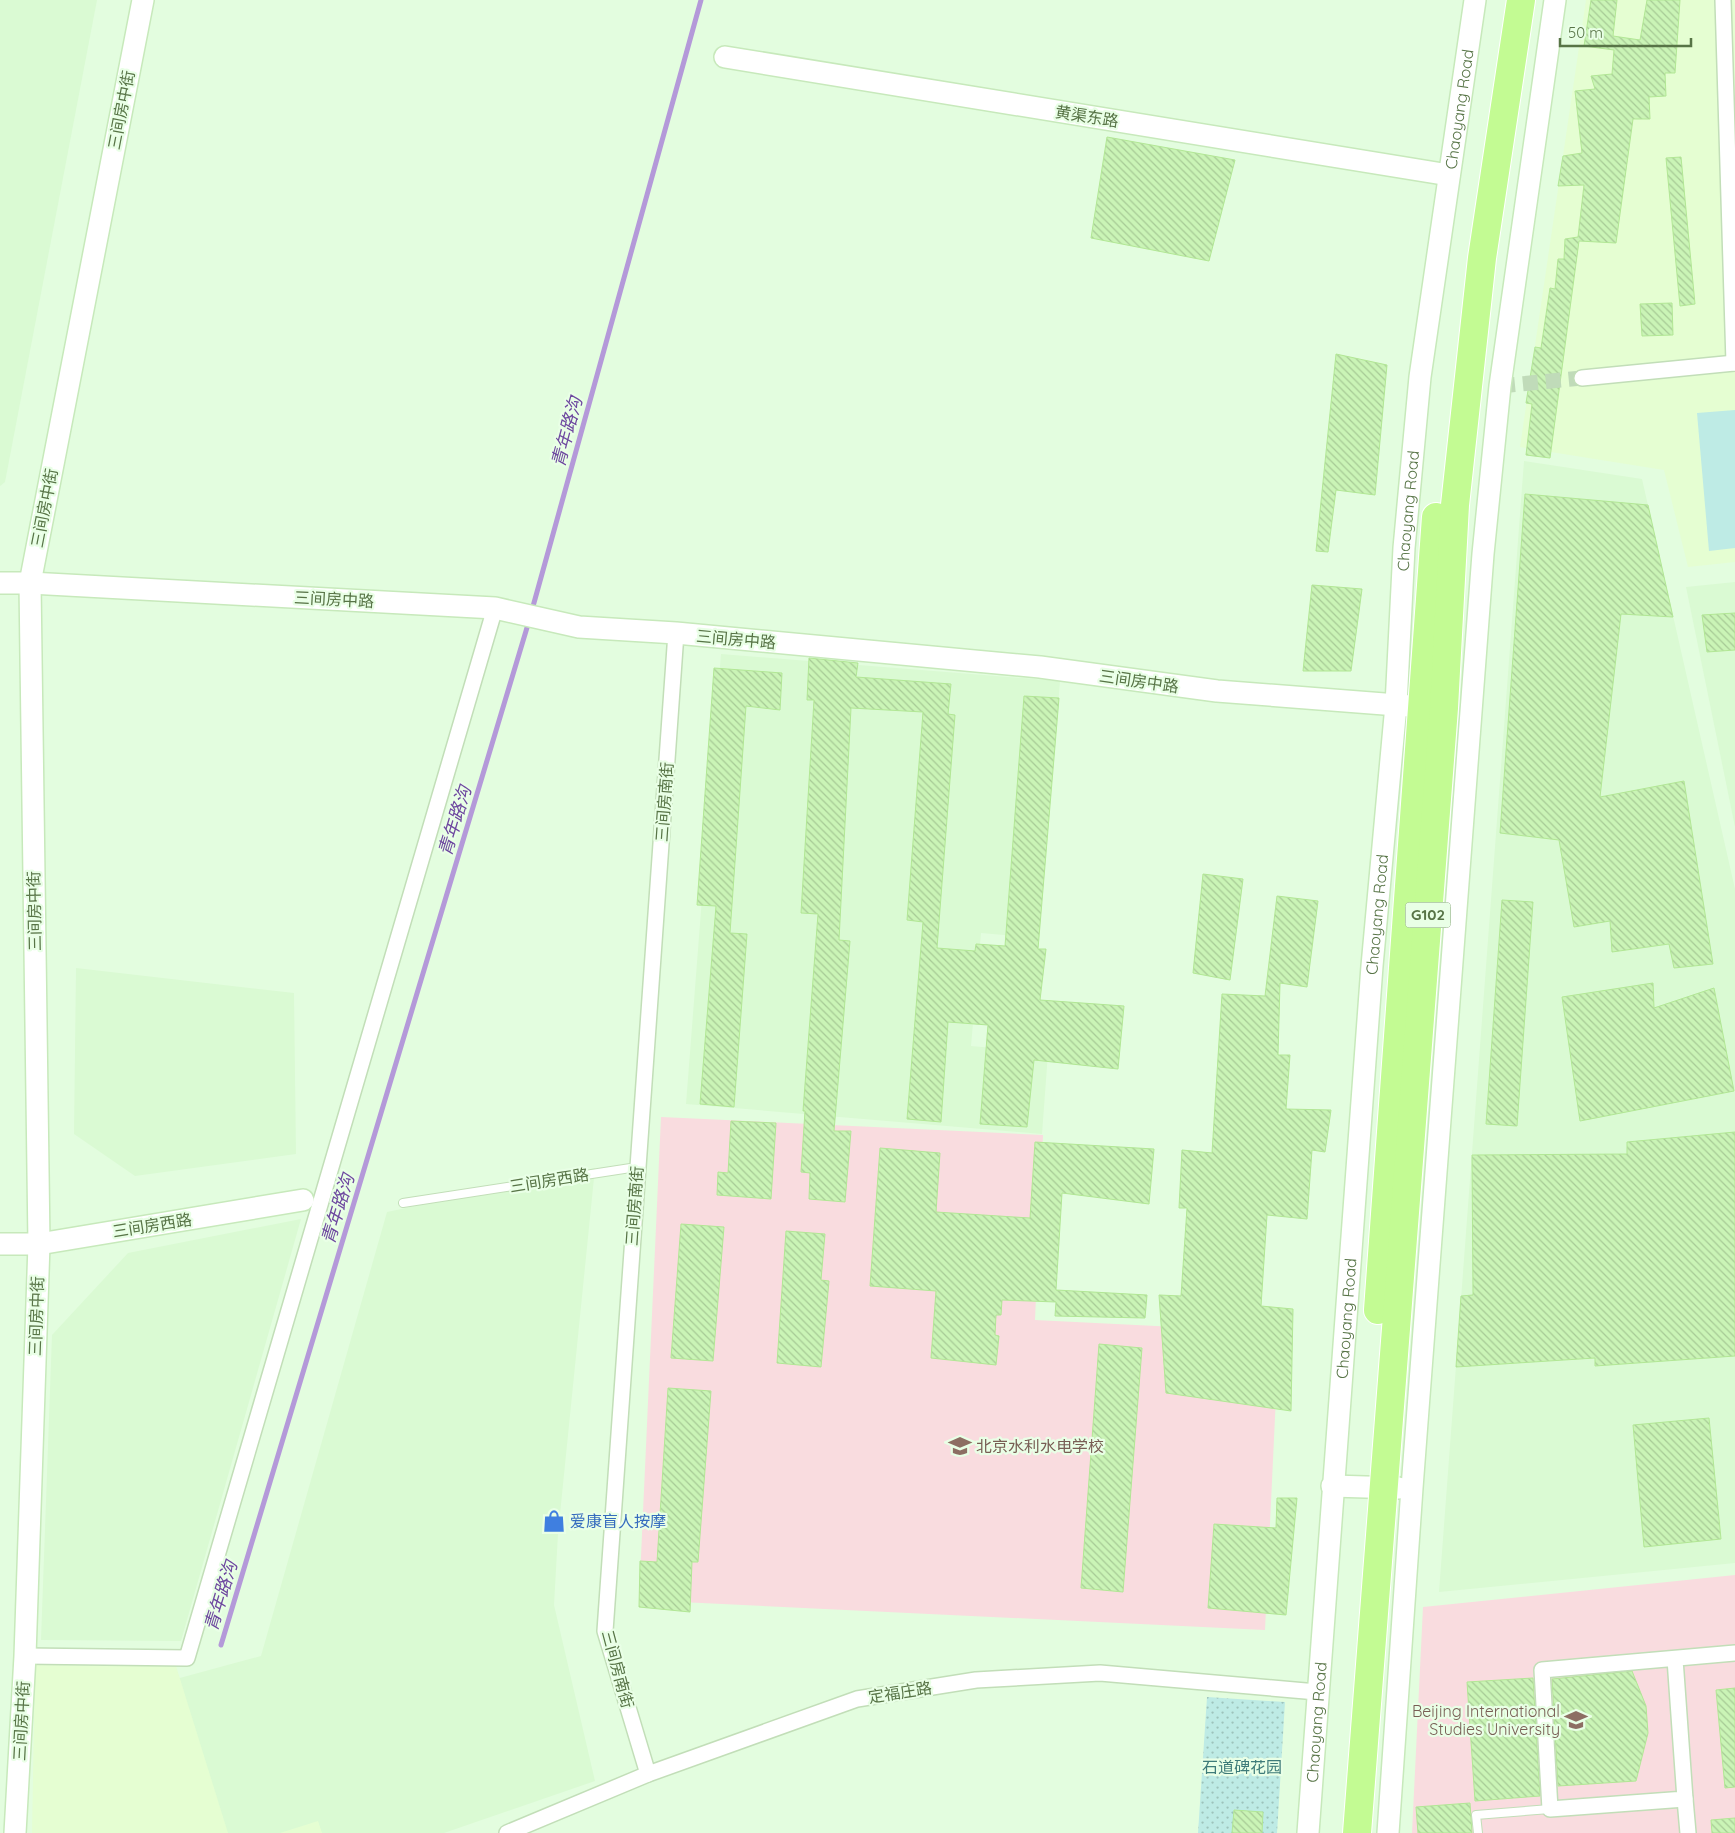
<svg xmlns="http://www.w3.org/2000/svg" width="1735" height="1833" font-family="Quicksand,'Noto Sans SC',sans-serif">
  <defs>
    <pattern id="park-dots" width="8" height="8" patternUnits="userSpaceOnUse" patternTransform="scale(1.25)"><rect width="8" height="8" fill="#beebe5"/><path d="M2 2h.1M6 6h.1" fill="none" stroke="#9dc3bb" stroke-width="1.8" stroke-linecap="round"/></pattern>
    <pattern id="building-back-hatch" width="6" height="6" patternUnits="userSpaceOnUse" patternTransform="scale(1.25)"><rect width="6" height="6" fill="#caf4b6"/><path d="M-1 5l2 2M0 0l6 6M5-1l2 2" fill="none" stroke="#a7ca96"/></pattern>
  </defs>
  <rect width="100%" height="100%" fill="#e3fddf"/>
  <g fill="#dafad3">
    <path d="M0,0H97L5,482L0,486Z"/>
    <path d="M1524,461L1642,479L1735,889V1563L1439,1592Z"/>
    <path d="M1735,582V827L1686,587Z"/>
    <path d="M721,654L1060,681L1039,938L981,933L971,1046L1048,1053L1042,1134L686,1104Z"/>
    <path d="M76,968L294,993L296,1154L135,1176L74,1134Z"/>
    <path d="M595,1168L558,1534L554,1605L595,1781L444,1833H198L154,1685L261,1656L387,1212Z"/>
    <path d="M301,1219L181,1641L41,1640L52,1335L128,1253Z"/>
  </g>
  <g fill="#e5fed2">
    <path d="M1586,0H1735V562L1688,567L1664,470L1520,447Z"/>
    <path d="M35,1665L176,1666L228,1833H32Z"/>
    <path d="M318,1821L322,1833H280Z"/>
  </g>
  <g fill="#f9dcdf">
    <path d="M661,1117L1043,1135L1035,1320L1279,1332L1265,1630L639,1600Z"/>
    <path d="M1735,1575V1833H1412L1423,1607Z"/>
  </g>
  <path fill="url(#park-dots)" d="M1207,1697L1285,1702L1277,1833H1198Z"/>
  <path fill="#beebe5" d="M1735,410V548L1709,551L1697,413Z"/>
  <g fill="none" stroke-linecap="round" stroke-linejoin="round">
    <g stroke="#b499d9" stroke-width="5">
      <path d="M532,610L701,0"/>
      <path d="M221,1645L529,621"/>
    </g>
  </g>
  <g fill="url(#building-back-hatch)" stroke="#b2e795">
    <path d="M1591,0H1617L1613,36L1640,40L1647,0H1680L1675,73H1665L1666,96L1649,97L1650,119H1633L1616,243L1579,241L1550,458L1526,455L1532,404L1526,403L1535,347L1541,348L1550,288L1555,289L1558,259H1564L1565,239L1578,237L1584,185L1558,186L1563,156L1582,153L1575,91L1595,89L1591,76L1612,74L1614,50L1584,46Z"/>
    <path d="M1107,137L1235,160L1209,261L1091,238Z"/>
    <path d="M1681,157L1695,304L1680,306L1666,158Z"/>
    <path d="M1672,303L1673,335L1642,336L1640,304Z"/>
    <path d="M1336,354L1387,365L1375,495L1336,490L1328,552L1316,551Z"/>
    <path d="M1525,494L1648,505L1673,617L1621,614L1600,797L1684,781L1713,964L1674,968L1669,944L1612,952L1610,921L1574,927L1559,840L1500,833Z"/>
    <path d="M1312,585L1362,589L1351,671H1303Z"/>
    <path d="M1735,613V650L1707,652L1702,615Z"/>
    <path d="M809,658L858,663L856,677L951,684L948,714L955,715L937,948L975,951L976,944L1005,946L1024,696L1059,698L1038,949H1046L1040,1000L1124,1006L1118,1069L1034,1060L1027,1127L980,1124L988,1025L948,1022L941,1122L907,1119L923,922L907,920L923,712L851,708L839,940L850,941L834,1131H851L845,1202L809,1199L810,1173L801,1172L805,1111H803L818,914L801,913L814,700H807Z"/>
    <path d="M714,668L782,673L780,710L746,706L730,933L747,934L734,1107L700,1104L716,906L697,905Z"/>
    <path d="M1203,874L1243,879L1230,980L1193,973Z"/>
    <path d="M1277,896L1318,901L1307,987L1280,983L1278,1055H1290L1286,1109L1331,1110L1325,1152L1312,1150L1307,1219L1267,1215L1261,1306L1293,1309L1291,1411L1166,1393L1159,1295L1181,1296L1187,1208H1179L1182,1150L1212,1153L1222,994L1265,996Z"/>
    <path d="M1502,900L1533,902L1517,1126L1486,1124Z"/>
    <path d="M1653,983L1654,1008L1714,988L1734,1091L1580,1121L1562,997Z"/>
    <path d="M731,1121L776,1123L771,1199L717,1195L718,1172L728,1173Z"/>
    <path d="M1735,1132V1356L1595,1366V1358L1456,1367L1461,1296L1473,1295L1472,1155L1627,1154V1142Z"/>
    <path d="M1035,1142L1154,1149L1149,1204L1062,1193L1056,1290L1147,1295L1145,1318L1055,1316L1056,1302L1002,1300L1001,1315H996L995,1335L999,1336L996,1365L931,1358L936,1291L870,1286L880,1148L940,1153L936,1212L1030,1218Z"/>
    <path d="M681,1224L724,1227L713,1361L671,1358Z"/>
    <path d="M786,1231L825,1234L821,1280L829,1281L821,1367L777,1363Z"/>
    <path d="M1099,1344L1142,1348L1123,1592L1081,1588Z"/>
    <path d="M668,1388L711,1391L698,1562H692L690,1612L639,1607L640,1561L657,1562Z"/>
    <path d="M1709,1418L1721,1539L1644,1547L1633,1425Z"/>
    <path d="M1277,1498H1297L1286,1615L1208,1608L1214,1524L1276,1528Z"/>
    <path d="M1632,1671L1646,1706L1648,1733L1636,1781L1558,1786L1552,1679Z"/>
    <path d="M1533,1678L1540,1796L1475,1801L1467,1682Z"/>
    <path d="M1735,1688V1787L1725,1788L1716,1690Z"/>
    <path d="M1470,1803L1472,1833H1418L1416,1807Z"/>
    <path d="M1234,1810L1263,1812L1262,1833H1232Z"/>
    <path d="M1735,1818V1833H1712L1711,1820Z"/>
  </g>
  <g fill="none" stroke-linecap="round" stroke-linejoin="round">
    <path stroke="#c0dbb9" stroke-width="15" stroke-dasharray="15 8" stroke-linecap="butt" d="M1500,386L1582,378"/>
    <defs>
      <g id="lane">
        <path d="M403,1203L637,1167"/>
        <path d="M1478,1833L1476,1815L1550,1809"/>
      </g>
      <g id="street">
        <path d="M1723,0L1734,363"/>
        <path d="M1582,378L1735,363"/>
        <path d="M25,1656L187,1658L495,608"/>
        <path d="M1675,1659L1685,1799L1550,1809L1542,1670L1735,1653"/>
        <path d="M648,1774L605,1631L676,633"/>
        <path d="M1685,1799L1688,1833"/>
        <path d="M507,1833L648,1774L857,1699L976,1680L1100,1673L1317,1692"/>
      </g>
      <g id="secondary">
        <path d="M725,57L1449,175"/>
        <path d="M0,583H30L495,608L579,627L676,633L1040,667L1217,691L1410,706"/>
        <path d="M0,1244H39L303,1200"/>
        <path d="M1332,1486L1399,1488"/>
        <path d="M15,1833L25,1656L39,1244L30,583L143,0"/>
        <path id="s1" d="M1308,1833L1372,966L1396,705L1404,548L1420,377L1475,0"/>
        <path d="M1388,1833L1412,1488L1483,554L1500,386L1555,0"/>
      </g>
      <g id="highway">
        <path d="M1378,1310L1436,517"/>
        <path d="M1357,1833L1444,708L1455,505L1482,258L1521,0"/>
      </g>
    </defs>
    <use href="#lane" stroke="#c2deb8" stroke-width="10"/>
    <use href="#street" stroke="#c2deb8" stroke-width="18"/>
    <use href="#secondary" stroke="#c7e9bb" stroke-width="24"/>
    <use href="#highway" stroke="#fff" stroke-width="30"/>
    <use href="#lane" stroke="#fff" stroke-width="8"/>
    <use href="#street" stroke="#fff" stroke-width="15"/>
    <use href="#secondary" stroke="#fff" stroke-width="21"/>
    <use href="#highway" stroke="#c3fb93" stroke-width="28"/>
  </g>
  <defs>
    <symbol id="school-bare" viewBox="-9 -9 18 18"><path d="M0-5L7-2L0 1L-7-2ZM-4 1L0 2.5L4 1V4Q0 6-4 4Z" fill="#8d6e63" stroke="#e9ffe6" stroke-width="2.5" paint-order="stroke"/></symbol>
    <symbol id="shop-bare" viewBox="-9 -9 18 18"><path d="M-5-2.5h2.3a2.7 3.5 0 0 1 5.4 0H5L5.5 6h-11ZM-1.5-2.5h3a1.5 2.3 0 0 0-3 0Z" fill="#3f7fe0" stroke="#e9ffe6" stroke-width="2.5" paint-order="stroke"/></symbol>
    <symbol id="university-bare" viewBox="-9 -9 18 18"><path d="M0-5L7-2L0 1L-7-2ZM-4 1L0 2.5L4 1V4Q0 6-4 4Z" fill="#8d6e63" stroke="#e9ffe6" stroke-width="2.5" paint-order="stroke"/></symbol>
  </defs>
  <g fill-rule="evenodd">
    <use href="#school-bare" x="944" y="1430" width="32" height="32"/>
    <use href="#shop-bare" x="538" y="1505" width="32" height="32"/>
    <use href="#university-bare" x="1560" y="1704" width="32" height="32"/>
  </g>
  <g text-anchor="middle" stroke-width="4.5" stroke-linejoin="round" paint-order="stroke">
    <rect fill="#e9ffe6" stroke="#839e76" stroke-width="1" x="1405.5" y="902.5" width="45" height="25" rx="4"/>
    <g font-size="15" font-weight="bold" fill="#577446">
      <text x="1428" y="920">G102</text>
    </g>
    <g font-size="16" fill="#577446" stroke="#e9ffe6">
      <text transform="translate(121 110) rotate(-79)" y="6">三间房中街</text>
      <text dy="6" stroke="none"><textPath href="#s1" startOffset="1731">Chaoyang Road</textPath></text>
      <text transform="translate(1087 116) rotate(9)" y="6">黄渠东路</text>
      <text transform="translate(44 508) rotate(-79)" y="6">三间房中街</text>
      <text dy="6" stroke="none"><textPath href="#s1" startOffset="1326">Chaoyang Road</textPath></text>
      <text transform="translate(334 599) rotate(3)" y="6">三间房中路</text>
      <text transform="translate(736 639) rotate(5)" y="6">三间房中路</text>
      <text transform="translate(1139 681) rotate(8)" y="6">三间房中路</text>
      <text transform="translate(664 802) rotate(-86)" y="6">三间房南街</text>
      <text transform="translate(34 911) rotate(-91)" y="6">三间房中街</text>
      <text dy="6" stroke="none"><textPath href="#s1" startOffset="921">Chaoyang Road</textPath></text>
      <text transform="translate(549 1180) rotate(-9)" y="6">三间房西路</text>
      <text transform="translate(634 1206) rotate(-86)" y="6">三间房南街</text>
      <text transform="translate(152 1225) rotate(-9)" y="6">三间房西路</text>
      <text transform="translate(36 1316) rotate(-88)" y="6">三间房中街</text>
      <text dy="6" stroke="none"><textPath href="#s1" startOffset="516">Chaoyang Road</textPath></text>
      <text transform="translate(618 1669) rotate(75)" y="6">三间房南街</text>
      <text transform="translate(900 1692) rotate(-9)" y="6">定福庄路</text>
      <text transform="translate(21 1721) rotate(-87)" y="6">三间房中街</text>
      <text dy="6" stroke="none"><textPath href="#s1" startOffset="111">Chaoyang Road</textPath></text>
    </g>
    <g font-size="16" fill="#785e54" stroke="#e9ffe6" text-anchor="start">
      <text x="976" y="1452">北京水利水电学校</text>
      <text x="1560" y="1717" text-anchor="end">Beijing International<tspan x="1560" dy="18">Studies University</tspan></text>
    </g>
    <g font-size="16" fill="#366cbe" stroke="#e9ffe6" text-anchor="start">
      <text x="570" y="1527">爱康盲人按摩</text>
    </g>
    <g font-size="16" fill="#3e7b79" stroke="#e9ffe6">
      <text x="1242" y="1773">石道碑花园</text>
    </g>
    <g font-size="18" font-style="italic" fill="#6d479f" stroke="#e9ffe6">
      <text transform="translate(567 432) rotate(-75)" y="6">青年路沟</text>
      <text transform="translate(455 821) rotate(-73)" y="6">青年路沟</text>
      <text transform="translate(338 1209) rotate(-73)" y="6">青年路沟</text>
      <text transform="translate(221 1596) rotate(-73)" y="6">青年路沟</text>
    </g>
  </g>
  <path d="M1560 38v8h131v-8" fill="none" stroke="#577446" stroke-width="2.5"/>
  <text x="1568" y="38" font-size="15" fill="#577446" stroke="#e9ffe6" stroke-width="4" paint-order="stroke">50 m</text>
</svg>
